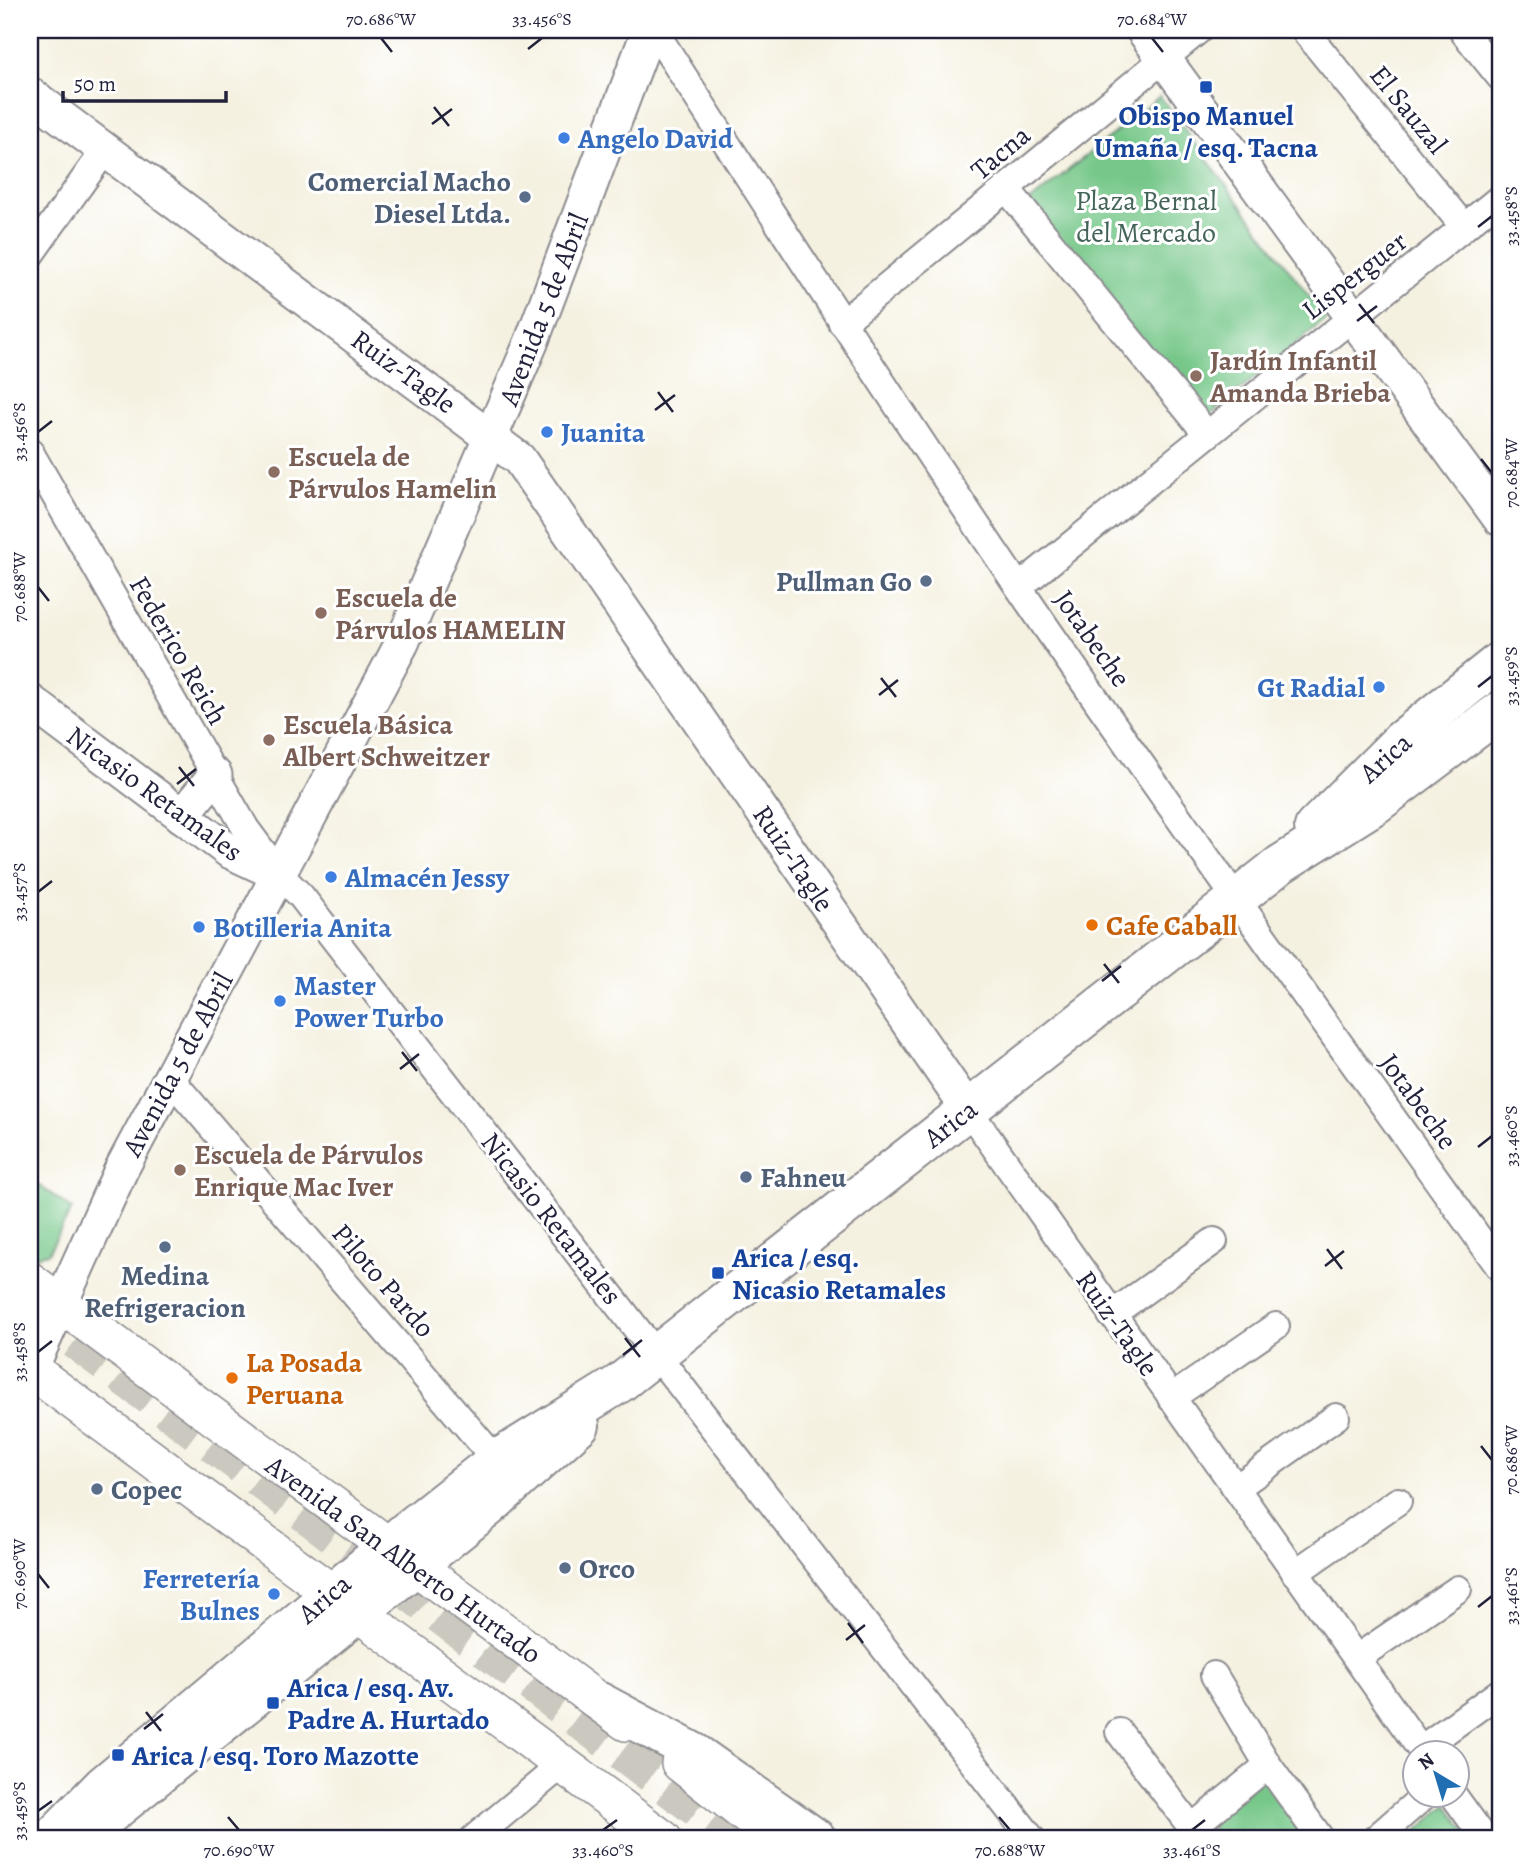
<svg xmlns="http://www.w3.org/2000/svg" width="1530" height="1869" font-family="Alegreya,serif">
  <rect width="100%" height="100%" fill="#fff"/>
  <filter id="ink" filterUnits="userSpaceOnUse"><feTurbulence type="fractalNoise" baseFrequency=".0143" numOctaves="2"/><feDisplacementMap in="SourceGraphic" scale="14" xChannelSelector="R" yChannelSelector="G"/><feConvolveMatrix kernelMatrix="1 2 1 2 8 2 1 2 1" color-interpolation-filters="sRGB"/></filter>
  <filter id="wash" filterUnits="userSpaceOnUse"><feTurbulence type="fractalNoise" baseFrequency=".00686" numOctaves="4" result="noise"/><feDisplacementMap in="SourceGraphic" scale="28" xChannelSelector="R" yChannelSelector="G"/><feGaussianBlur stdDeviation="1.57" result="paint"/><feColorMatrix in="noise" values="0 0 0 0 0 0 0 0 0 0 0 0 0 0 0 0 0 1.4 0 .05"/><feComposite in="paint" operator="in"/></filter>
  <g filter="url(#wash)">
    <rect width="100%" height="100%" fill="#f5f1e1"/>
    <g fill="#76c789" stroke="#4c7462" stroke-width="2">
      <path d="M1160,96L1326,319L1205,419L1028,203Z"/>
      <path d="M30,1179L72,1209L48,1253L30,1257Z"/>
      <path d="M1263,1777L1309,1839H1220L1207,1823Z"/>
      <path d="M1447,1805L1471,1839H1407Z"/>
    </g>
  </g>
  <g filter="url(#ink)">
    <g fill="none" stroke-linecap="round" stroke-linejoin="round">
      <path stroke="#cbc8c0" stroke-width="38" stroke-dasharray="38 19" stroke-linecap="butt" d="M30,1306L738,1839"/>
      <defs>
        <g id="minor">
          <path d="M654,30C773,216 893,402 1017,585C1174,815 1338,1041 1500,1268"/>
          <path d="M1304,30L1464,227"/>
          <path d="M1462,30L1500,77"/>
          <path d="M1006,188L1207,434"/>
          <path d="M30,255L105,150"/>
          <path d="M842,323L1199,30"/>
          <path d="M30,452L246,829L280,875L301,896L1032,1839"/>
          <path d="M1019,587L1500,198"/>
          <path d="M169,1077L496,1460"/>
          <path d="M967,1108L1424,1754"/>
          <path d="M1111,1315L1214,1241"/>
          <path d="M1171,1398L1276,1326"/>
          <path d="M1236,1488L1336,1417"/>
          <path d="M1295,1573L1398,1501"/>
          <path d="M1357,1658L1458,1589"/>
          <path d="M1214,1675L1268,1765L1321,1839"/>
          <path d="M1119,1732L1185,1819L1206,1839"/>
          <path d="M1421,1749L1500,1692"/>
          <path d="M1454,1796L1485,1839"/>
          <path d="M1195,1825L1268,1765"/>
          <path d="M473,1839L563,1764"/>
          <path d="M1375,1839L1424,1796"/>
        </g>
        <g id="tertiary">
          <path d="M1143,30L1500,519"/>
          <path d="M30,94L519,459L967,1108"/>
          <path d="M30,701L229,851L280,875"/>
          <path d="M182,816L215,775"/>
          <path d="M30,1371L121,1170L402,643L531,343L649,30"/>
        </g>
        <g id="secondary">
          <path d="M30,1281L626,1722"/>
          <path d="M30,1369L663,1839"/>
          <path d="M680,1763L777,1839"/>
        </g>
        <g id="primary">
          <path d="M1314,827L1401,740L1500,661"/>
          <path d="M50,1839L103,1785L406,1531L496,1460L620,1383L1281,864L1375,805L1500,711"/>
          <path d="M80,1839L489,1507L580,1425"/>
        </g>
        <path id="motorway" d="M600,1702L695,1753L817,1839"/>
      </defs>
      <use href="#minor" stroke="#8c8a8e" stroke-width="30"/>
      <use href="#tertiary" stroke="#8c8a8e" stroke-width="37"/>
      <use href="#secondary" stroke="#8c8a8e" stroke-width="40"/>
      <use href="#primary" stroke="#8c8a8e" stroke-width="42"/>
      <use href="#motorway" stroke="#8c8a8e" stroke-width="42"/>
      <use href="#minor" stroke="#fff" stroke-width="26"/>
      <use href="#tertiary" stroke="#fff" stroke-width="33"/>
      <use href="#secondary" stroke="#fff" stroke-width="37"/>
      <use href="#primary" stroke="#fff" stroke-width="38"/>
      <use href="#motorway" stroke="#fff" stroke-width="38"/>
    </g>
  </g>
  <path fill="none" stroke="#22223b" stroke-width="2.5" d="M381,38L392,52M1152,38L1163,52M528,49L542,38M434,107L449,126M432,124L452,109M1478,227L1492,216M1359,304L1374,323M1357,321L1377,306M658,392L673,412M655,410L675,395M38,432L52,421M1481,459L1492,473M38,587L49,601M881,678L896,697M1478,687L1492,676M879,695L898,680M179,767L194,786M177,784L196,769M38,892L52,881M1104,964L1119,983M1102,981L1121,966M402,1052L417,1071M400,1069L419,1054M1478,1147L1492,1136M1327,1249L1342,1269M1325,1266L1344,1251M625,1338L640,1357M38,1352L52,1341M623,1355L642,1340M1481,1446L1492,1460M38,1574L49,1588M1478,1607L1492,1596M848,1623L863,1643M846,1640L865,1625M146,1712L161,1731M144,1729L163,1714M38,1811L52,1801M228,1817L239,1830M999,1817L1010,1830M603,1830L617,1820M1192,1830L1205,1820"/>
  <g fill="#1a4fb4" stroke="#fff" stroke-width="2.5">
    <rect x="1199" y="80" width="14" height="14" rx="3.5"/>
    <rect x="711" y="1266" width="14" height="14" rx="3.5"/>
    <rect x="266" y="1696" width="14" height="14" rx="3.5"/>
    <rect x="111" y="1748" width="14" height="14" rx="3.5"/>
  </g>
  <g fill="#3f7fe0" stroke="#fff" stroke-width="2.5">
    <circle cx="564" cy="138" r="7"/>
    <circle cx="547" cy="432" r="7"/>
    <circle cx="1379" cy="687" r="7"/>
    <circle cx="331" cy="877" r="7"/>
    <circle cx="199" cy="927" r="7"/>
    <circle cx="280" cy="1001" r="7"/>
    <circle cx="274" cy="1594" r="7"/>
  </g>
  <g fill="#5c6f8a" stroke="#fff" stroke-width="2.5">
    <circle cx="525" cy="197" r="7"/>
    <circle cx="926" cy="581" r="7"/>
    <circle cx="746" cy="1177" r="7"/>
    <circle cx="165" cy="1247" r="7"/>
    <circle cx="97" cy="1489" r="7"/>
    <circle cx="565" cy="1568" r="7"/>
  </g>
  <g fill="#8d6e63" stroke="#fff" stroke-width="2.5">
    <circle cx="1196" cy="376" r="7"/>
    <circle cx="274" cy="472" r="7"/>
    <circle cx="321" cy="613" r="7"/>
    <circle cx="269" cy="740" r="7"/>
    <circle cx="180" cy="1170" r="7"/>
  </g>
  <g fill="#e8710a" stroke="#fff" stroke-width="2.5">
    <circle cx="1092" cy="925" r="7"/>
    <circle cx="232" cy="1378" r="7"/>
  </g>
  <g text-anchor="middle" stroke-width="6" stroke-linejoin="round" paint-order="stroke">
    <g font-size="28" fill="#22223b" stroke="#fff">
      <text transform="translate(1409 109) rotate(51)" y="10">El Sauzal</text>
      <text transform="translate(1000 152) rotate(-40)" y="10">Tacna</text>
      <text transform="translate(1354 275) rotate(-38)" y="10">Lisperguer</text>
      <text transform="translate(543 309) rotate(-69)" y="10">Avenida 5 de Abril</text>
      <text transform="translate(404 371) rotate(36)" y="10">Ruiz-Tagle</text>
      <text transform="translate(1093 638) rotate(55)" y="10">Jotabeche</text>
      <text transform="translate(179 650) rotate(60)" y="10">Federico Reich</text>
      <text transform="translate(1385 757) rotate(-42)" y="10">Arica</text>
      <text transform="translate(155 793) rotate(36)" y="10">Nicasio Retamales</text>
      <text transform="translate(794 858) rotate(56)" y="10">Ruiz-Tagle</text>
      <text transform="translate(177 1064) rotate(-62)" y="10">Avenida 5 de Abril</text>
      <text transform="translate(1419 1101) rotate(54)" y="10">Jotabeche</text>
      <text transform="translate(950 1123) rotate(-38)" y="10">Arica</text>
      <text transform="translate(552 1218) rotate(52)" y="10">Nicasio Retamales</text>
      <text transform="translate(384 1280) rotate(49)" y="10">Piloto Pardo</text>
      <text transform="translate(1118 1323) rotate(55)" y="10">Ruiz-Tagle</text>
      <text transform="translate(404 1559) rotate(36)" y="10">Avenida San Alberto Hurtado</text>
      <text transform="translate(324 1598) rotate(-40)" y="10">Arica</text>
    </g>
    <g font-size="28" font-weight="bold" fill="#164399" stroke="#fff" text-anchor="start">
      <text x="1206" y="125" text-anchor="middle">Obispo Manuel<tspan x="1206" dy="32">Umaña / esq. Tacna</tspan></text>
      <text x="732" y="1267">Arica / esq.<tspan x="732" dy="32">Nicasio Retamales</tspan></text>
      <text x="287" y="1697">Arica / esq. Av.<tspan x="287" dy="32">Padre A. Hurtado</tspan></text>
      <text x="132" y="1765">Arica / esq. Toro Mazotte</text>
    </g>
    <g font-size="28" font-weight="bold" fill="#366cbe" stroke="#fff" text-anchor="start">
      <text x="578" y="148">Angelo David</text>
      <text x="561" y="442">Juanita</text>
      <text x="1365" y="697" text-anchor="end">Gt Radial</text>
      <text x="345" y="887">Almacén Jessy</text>
      <text x="213" y="937">Botilleria Anita</text>
      <text x="294" y="995">Master<tspan x="294" dy="32">Power Turbo</tspan></text>
      <text x="260" y="1588" text-anchor="end">Ferretería<tspan x="260" dy="32">Bulnes</tspan></text>
    </g>
    <g font-size="28" font-weight="bold" fill="#4e5e75" stroke="#fff" text-anchor="start">
      <text x="511" y="191" text-anchor="end">Comercial Macho<tspan x="511" dy="32">Diesel Ltda.</tspan></text>
      <text x="912" y="591" text-anchor="end">Pullman Go</text>
      <text x="760" y="1187">Fahneu</text>
      <text x="165" y="1285" text-anchor="middle">Medina<tspan x="165" dy="32">Refrigeracion</tspan></text>
      <text x="111" y="1499">Copec</text>
      <text x="579" y="1578">Orco</text>
    </g>
    <g font-size="28" fill="#44645a" stroke="#fff">
      <text x="1146" y="210">Plaza Bernal<tspan x="1146" dy="32">del Mercado</tspan></text>
    </g>
    <g font-size="28" font-weight="bold" fill="#785e54" stroke="#fff" text-anchor="start">
      <text x="1210" y="370">Jardín Infantil<tspan x="1210" dy="32">Amanda Brieba</tspan></text>
      <text x="288" y="466">Escuela de<tspan x="288" dy="32">Párvulos Hamelin</tspan></text>
      <text x="335" y="607">Escuela de<tspan x="335" dy="32">Párvulos HAMELIN</tspan></text>
      <text x="283" y="734">Escuela Básica<tspan x="283" dy="32">Albert Schweitzer</tspan></text>
      <text x="194" y="1164">Escuela de Párvulos<tspan x="194" dy="32">Enrique Mac Iver</tspan></text>
    </g>
    <g font-size="28" font-weight="bold" fill="#c56008" stroke="#fff" text-anchor="start">
      <text x="1106" y="935">Cafe Caball</text>
      <text x="246" y="1372">La Posada<tspan x="246" dy="32">Peruana</tspan></text>
    </g>
  </g>
  <rect width="1530" height="1869" fill="none" stroke="#fff" stroke-width="77"/>
  <g transform="translate(1436 1774) rotate(322)"><circle r="33" fill="#ffffff" stroke="#a7a7b1" stroke-width="2"/>
  <path d="M0-5L12 26L0 18L-12 26Z" fill="#1f6fb2"/>
  <text y="-10" font-size="19" font-weight="bold" text-anchor="middle" fill="#22223b">N</text>
  </g>
  <path d="M63 91v10h163v-10" fill="none" stroke="#22223b" stroke-width="3.5"/>
  <text x="74" y="91" font-size="21" fill="#22223b" stroke="#ffffff" stroke-width="5" paint-order="stroke">50 m</text>
  <rect x="38" y="38" width="1454" height="1792" fill="none" stroke="#22223b" stroke-width="2.5"/>
  <g font-size="18" text-anchor="middle" fill="#22223b">
    <text x="381" y="25">70.686°W</text>
    <text x="542" y="25">33.456°S</text>
    <text x="1152" y="25">70.684°W</text>
    <text transform="translate(1511 216) rotate(-90)" y="6">33.458°S</text>
    <text transform="translate(19 432) rotate(-90)" y="6">33.456°S</text>
    <text transform="translate(1511 473) rotate(-90)" y="6">70.684°W</text>
    <text transform="translate(19 587) rotate(-90)" y="6">70.688°W</text>
    <text transform="translate(1511 676) rotate(-90)" y="6">33.459°S</text>
    <text transform="translate(19 892) rotate(-90)" y="6">33.457°S</text>
    <text transform="translate(1511 1136) rotate(-90)" y="6">33.460°S</text>
    <text transform="translate(19 1352) rotate(-90)" y="6">33.458°S</text>
    <text transform="translate(1511 1460) rotate(-90)" y="6">70.686°W</text>
    <text transform="translate(19 1574) rotate(-90)" y="6">70.690°W</text>
    <text transform="translate(1511 1596) rotate(-90)" y="6">33.461°S</text>
    <text transform="translate(19 1811) rotate(-90)" y="6">33.459°S</text>
    <text x="239" y="1856">70.690°W</text>
    <text x="603" y="1856">33.460°S</text>
    <text x="1010" y="1856">70.688°W</text>
    <text x="1192" y="1856">33.461°S</text>
  </g>
</svg>
